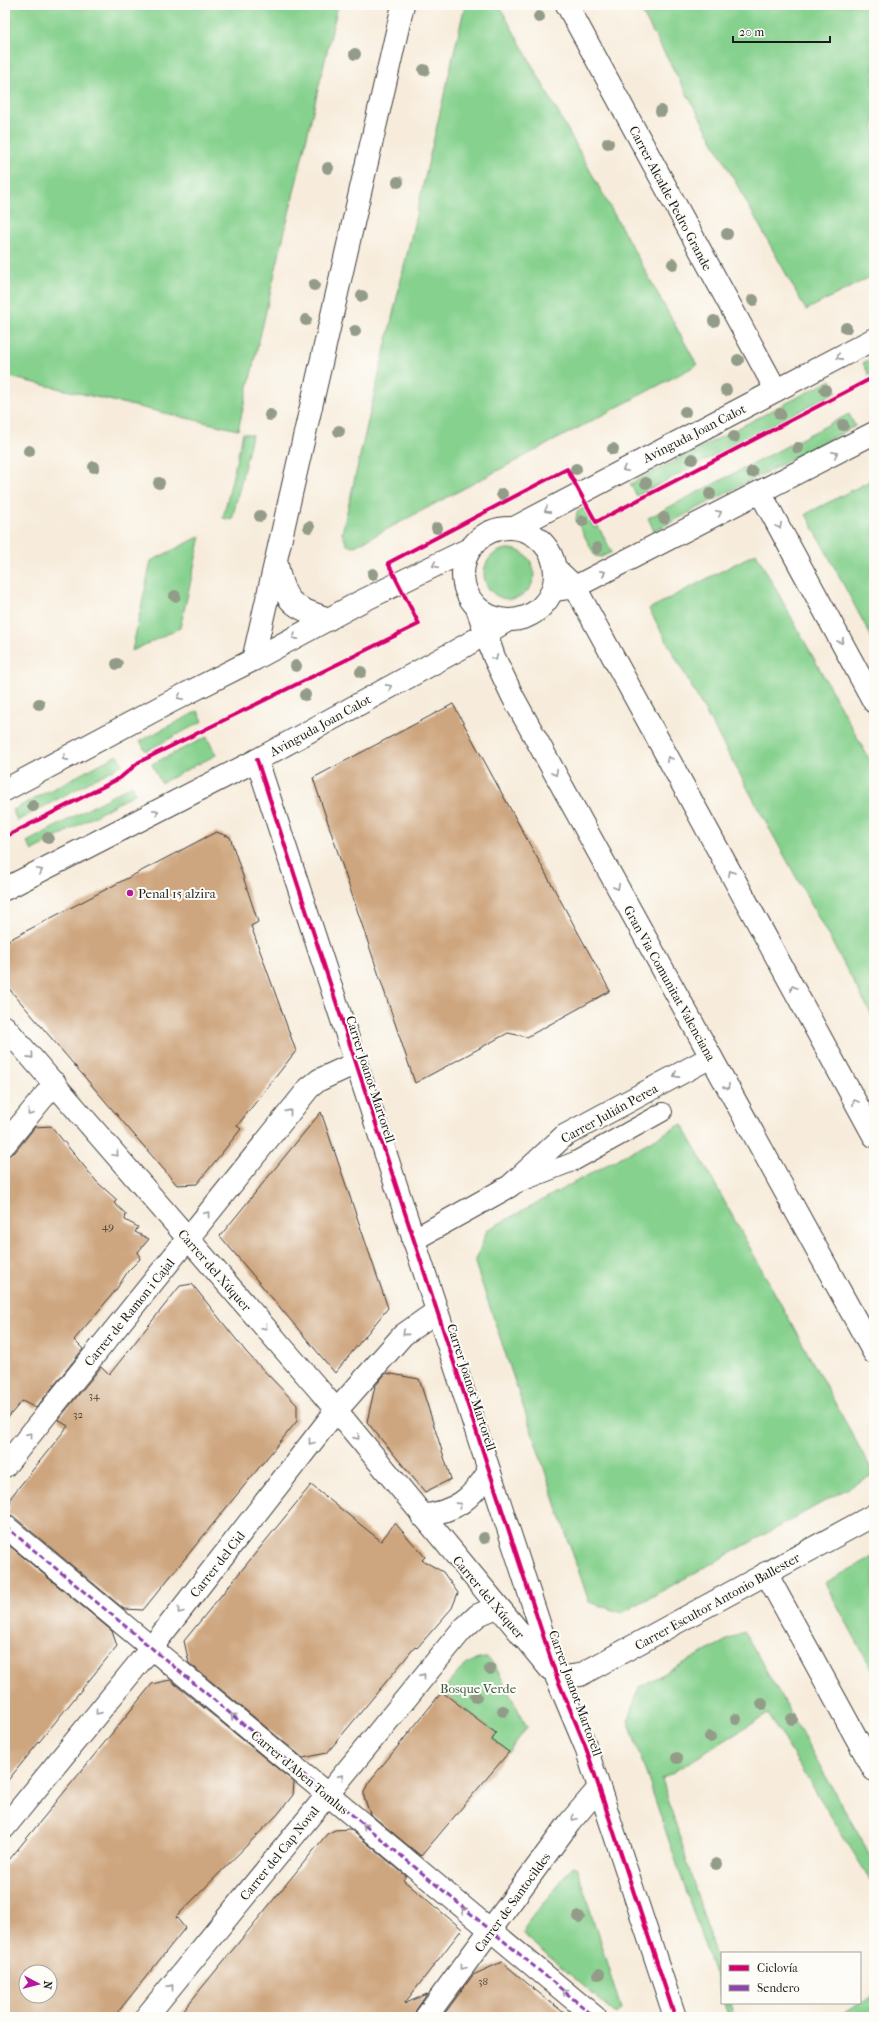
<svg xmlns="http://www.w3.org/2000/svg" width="879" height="2022" font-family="'IM FELL French Canon',serif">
  <rect width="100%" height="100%" fill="#fdfcf7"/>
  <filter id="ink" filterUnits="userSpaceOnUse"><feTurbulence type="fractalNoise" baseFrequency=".025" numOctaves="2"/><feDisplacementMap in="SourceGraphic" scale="8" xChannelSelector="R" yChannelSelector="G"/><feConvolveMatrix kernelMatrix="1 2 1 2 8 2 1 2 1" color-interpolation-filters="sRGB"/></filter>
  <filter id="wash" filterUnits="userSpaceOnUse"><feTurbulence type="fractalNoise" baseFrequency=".012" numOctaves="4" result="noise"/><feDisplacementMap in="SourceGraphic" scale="16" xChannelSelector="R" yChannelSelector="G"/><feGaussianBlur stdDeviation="0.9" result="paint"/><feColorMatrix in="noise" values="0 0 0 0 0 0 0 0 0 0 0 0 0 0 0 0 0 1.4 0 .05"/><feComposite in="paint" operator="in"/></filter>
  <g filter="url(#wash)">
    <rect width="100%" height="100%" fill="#f7ecdb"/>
    <g fill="#86d18e" stroke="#517655">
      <path d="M5,5H338L238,430L5,376Z"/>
      <path d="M465,5H499L697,365L355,546L347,545L342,533Z"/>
      <path d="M638,5H874V275L806,310Z"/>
      <path d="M874,357V372L869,375L863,363Z"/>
      <path d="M831,380L837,392L637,496L630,484Z"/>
      <path d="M849,414L855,426L654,531L648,518Z"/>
      <path d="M243,433L252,435L232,520L223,518Z"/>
      <path d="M874,479V642L806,514Z"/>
      <path d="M584,508L594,528L598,526L612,552L601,557L595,556L576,520L577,512Z"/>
      <path d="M201,536L180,628L132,651L151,561Z"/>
      <circle cx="509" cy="574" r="25"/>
      <path d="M756,553L874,768V1019L649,609Z"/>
      <path d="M198,711L203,721L146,751L140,741Z"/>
      <path d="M207,737L216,755L161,783L152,764Z"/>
      <path d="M117,755L123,764L17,821L13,810Z"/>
      <path d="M132,785L136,793L32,851L27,842Z"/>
      <path d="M682,1124L874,1474L622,1613L589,1602L475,1263L487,1230Z"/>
      <path d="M874,1556V1673L825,1583Z"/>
      <path d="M744,1631L874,1862V1886L768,1714L662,1779L722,1977V1997L628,1720L639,1687Z"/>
      <path d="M487,1658L494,1664L527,1727L509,1752L492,1740L496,1733L442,1692C455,1677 465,1658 487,1658Z"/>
      <path d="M573,1866L577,1868L621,2009L616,2014L523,1934L524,1927Z"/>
      <path d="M874,1994V2015L871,2017H839Z"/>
      <path d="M724,2003H730L734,2017H729Z"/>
    </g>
    <g id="blocks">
      <g fill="#cda57e" fill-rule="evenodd">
        <path d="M453,704L610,991L527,1037L508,1033L415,1083L313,778Z"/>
        <path d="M216,832L230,837L258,922L251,926L296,1051L237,1126L241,1129L197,1184L177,1185L5,984V942Z"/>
        <path d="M321,1112L388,1308L335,1373L220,1236Z"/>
        <path d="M51,1126L97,1182L117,1200L114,1203L126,1214L125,1220L138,1227L135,1232L149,1239L138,1252L140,1259L128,1271L116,1290L74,1340L83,1349L36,1408L22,1401L5,1421V1156L15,1152L35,1127Z"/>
        <path d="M192,1284L247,1353L297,1405V1421L143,1610L124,1609L13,1516L8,1514L11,1497L68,1426L58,1420L101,1367L109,1375L180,1286Z"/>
        <path d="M386,1373L419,1379L451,1479L425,1492L367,1422L375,1386Z"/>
        <path d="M311,1485L381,1541L395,1523L425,1557L422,1560L443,1572L458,1593L452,1608L417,1648L415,1647L327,1753L303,1758L189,1663L184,1641Z"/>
        <path d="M5,1542L112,1631L117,1646L5,1784Z"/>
        <path d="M170,1680L294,1782L293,1795L278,1814L176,1917L185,1928L114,2017H5V1865L152,1684ZM26,1972H50V1996H26Z"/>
        <path d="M442,1692L496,1733L492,1740L509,1752L421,1856L370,1814L364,1797V1792L368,1783Z"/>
        <path d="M350,1829L406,1876L403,1880L462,1929L404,2004L427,1994L416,2010L414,2017H178L327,1834L335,1830Z"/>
        <path d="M502,1962L534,1989L569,2017H442L473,1975Z"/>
      </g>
    </g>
  </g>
  <g filter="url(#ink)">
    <use href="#blocks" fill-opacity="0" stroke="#3d3b39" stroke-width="1"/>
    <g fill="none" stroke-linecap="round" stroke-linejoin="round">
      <defs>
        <path id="lane" d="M516,1184L575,1161L663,1112"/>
        <g id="street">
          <path d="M567,5L776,390"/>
          <path d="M760,492L874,702"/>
          <circle cx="509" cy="574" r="46"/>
          <path d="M514,528L874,339"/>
          <path d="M277,564C284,603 292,607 329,619"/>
          <path d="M556,569L575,587L874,1136"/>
          <path d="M554,590L575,587L874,433"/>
          <path d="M477,608L494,657L513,697L874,1353"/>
          <path d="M253,660L403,5"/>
          <path d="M257,760L557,1678L585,1745L675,2017"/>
          <path d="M5,790L172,701L253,660L360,602L471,548"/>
          <path d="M5,889L257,760L463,647L505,622"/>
          <path d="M5,1027L321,1392L550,1669"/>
          <path d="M5,1144L55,1083"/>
          <path d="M413,1240L510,1186L564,1136L711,1057"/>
          <path d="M5,1466L309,1088L319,1080L356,1063"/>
          <path d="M422,1516C456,1511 471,1500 489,1471"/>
          <path d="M5,1526L595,2017"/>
          <path d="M766,1573L874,1770"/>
          <path d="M557,1678L580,1675L874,1515"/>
          <path d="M5,1827L152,1647L336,1411L403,1335L437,1311"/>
          <path d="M146,2017L461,1631L478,1615L497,1607"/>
          <path d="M426,2017L570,1822L599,1788"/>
        </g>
      </defs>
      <use href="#lane" stroke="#3d3b39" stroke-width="20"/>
      <use href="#street" stroke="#3d3b39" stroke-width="24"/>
      <use href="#lane" stroke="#fff" stroke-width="18"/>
      <use href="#street" stroke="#fff" stroke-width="22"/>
      <path stroke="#8e44ad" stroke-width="3" stroke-dasharray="6 3" stroke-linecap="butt" d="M5,1526L595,2017"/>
      <defs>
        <g id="cycleway">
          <path d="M257,760L557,1678L585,1745L675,2017"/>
          <path d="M5,837L120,778L139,762L419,624L388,563L567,469L596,522L874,377"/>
        </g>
      </defs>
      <use href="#cycleway" stroke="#fdfcf7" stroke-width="6"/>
      <use href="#cycleway" stroke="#d6006c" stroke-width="4"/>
    </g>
    <g fill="#939c88">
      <circle cx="539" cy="17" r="6"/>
      <circle cx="355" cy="54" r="6"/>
      <circle cx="424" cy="70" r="6"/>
      <circle cx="661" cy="111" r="6"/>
      <circle cx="608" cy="143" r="6"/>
      <circle cx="328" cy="168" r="6"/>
      <circle cx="398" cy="182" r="6"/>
      <circle cx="727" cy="234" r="6"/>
      <circle cx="673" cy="264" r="6"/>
      <circle cx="314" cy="285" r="6"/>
      <circle cx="362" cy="296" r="6"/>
      <circle cx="753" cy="300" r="6"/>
      <circle cx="306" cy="320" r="6"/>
      <circle cx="714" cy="321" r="6"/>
      <circle cx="846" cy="328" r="6"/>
      <circle cx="355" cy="331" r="6"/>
      <circle cx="738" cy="360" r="6"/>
      <circle cx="726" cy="390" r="6"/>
      <circle cx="825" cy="390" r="6"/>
      <circle cx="685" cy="412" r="6"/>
      <circle cx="780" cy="414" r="6"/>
      <circle cx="270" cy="415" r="6"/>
      <circle cx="843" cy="425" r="6"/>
      <circle cx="339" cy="431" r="6"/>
      <circle cx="734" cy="437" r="6"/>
      <circle cx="798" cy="448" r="6"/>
      <circle cx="613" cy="449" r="6"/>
      <circle cx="29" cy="451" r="6"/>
      <circle cx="692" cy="459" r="6"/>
      <circle cx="94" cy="467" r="6"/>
      <circle cx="576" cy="469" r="6"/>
      <circle cx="752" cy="472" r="6"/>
      <circle cx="159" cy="483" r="6"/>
      <circle cx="646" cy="483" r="6"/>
      <circle cx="502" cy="494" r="6"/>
      <circle cx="710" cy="494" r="6"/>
      <circle cx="260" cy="516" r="6"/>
      <circle cx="664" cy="518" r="6"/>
      <circle cx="583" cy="521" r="6"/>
      <circle cx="309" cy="527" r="6"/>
      <circle cx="437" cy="528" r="6"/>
      <circle cx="597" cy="548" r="6"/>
      <circle cx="373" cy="574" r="6"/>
      <circle cx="175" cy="596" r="6"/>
      <circle cx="117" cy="664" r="6"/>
      <circle cx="296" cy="666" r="6"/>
      <circle cx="361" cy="672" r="6"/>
      <circle cx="305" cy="695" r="6"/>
      <circle cx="39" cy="704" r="6"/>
      <circle cx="33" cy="806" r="6"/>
      <circle cx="48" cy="838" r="6"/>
      <circle cx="484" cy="1538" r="6"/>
      <circle cx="490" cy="1669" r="6"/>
      <circle cx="476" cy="1697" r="6"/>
      <circle cx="762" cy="1704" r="6"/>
      <circle cx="503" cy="1711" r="6"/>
      <circle cx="736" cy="1719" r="6"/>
      <circle cx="792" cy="1719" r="6"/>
      <circle cx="710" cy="1737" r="6"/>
      <circle cx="677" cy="1758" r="6"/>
      <circle cx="716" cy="1864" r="6"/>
      <circle cx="579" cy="1917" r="6"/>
      <circle cx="599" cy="1974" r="6"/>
    </g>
    <defs><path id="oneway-chevron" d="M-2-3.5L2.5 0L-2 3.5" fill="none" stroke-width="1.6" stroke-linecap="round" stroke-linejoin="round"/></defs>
    <g stroke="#999">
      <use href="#oneway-chevron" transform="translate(839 357) rotate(152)"/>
      <use href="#oneway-chevron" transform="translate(835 454) rotate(-27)"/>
      <use href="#oneway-chevron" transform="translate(625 469) rotate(153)"/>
      <use href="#oneway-chevron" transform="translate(547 510) rotate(151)"/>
      <use href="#oneway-chevron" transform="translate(719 513) rotate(-27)"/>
      <use href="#oneway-chevron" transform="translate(779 526) rotate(62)"/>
      <use href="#oneway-chevron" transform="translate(435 565) rotate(154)"/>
      <use href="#oneway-chevron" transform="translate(603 573) rotate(-27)"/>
      <use href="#oneway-chevron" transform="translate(295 637) rotate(151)"/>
      <use href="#oneway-chevron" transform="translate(841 641) rotate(61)"/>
      <use href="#oneway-chevron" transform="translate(495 658) rotate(67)"/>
      <use href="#oneway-chevron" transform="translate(389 687) rotate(-29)"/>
      <use href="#oneway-chevron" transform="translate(180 697) rotate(154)"/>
      <use href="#oneway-chevron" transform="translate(65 758) rotate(152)"/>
      <use href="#oneway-chevron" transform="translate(669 759) rotate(-119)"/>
      <use href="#oneway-chevron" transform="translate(555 773) rotate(61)"/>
      <use href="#oneway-chevron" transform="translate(156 812) rotate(-27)"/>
      <use href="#oneway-chevron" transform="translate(40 871) rotate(-27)"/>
      <use href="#oneway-chevron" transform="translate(731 873) rotate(-119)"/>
      <use href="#oneway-chevron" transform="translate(617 887) rotate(61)"/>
      <use href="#oneway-chevron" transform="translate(793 988) rotate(-119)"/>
      <use href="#oneway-chevron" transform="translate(31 1056) rotate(48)"/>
      <use href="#oneway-chevron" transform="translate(676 1075) rotate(152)"/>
      <use href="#oneway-chevron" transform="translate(727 1087) rotate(61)"/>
      <use href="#oneway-chevron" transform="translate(855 1102) rotate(-119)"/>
      <use href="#oneway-chevron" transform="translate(289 1112) rotate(-51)"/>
      <use href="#oneway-chevron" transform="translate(30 1113) rotate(129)"/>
      <use href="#oneway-chevron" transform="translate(116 1154) rotate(50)"/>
      <use href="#oneway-chevron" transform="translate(207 1214) rotate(-53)"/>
      <use href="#oneway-chevron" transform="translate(265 1327) rotate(49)"/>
      <use href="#oneway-chevron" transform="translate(405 1333) rotate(139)"/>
      <use href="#oneway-chevron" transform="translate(30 1435) rotate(-51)"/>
      <use href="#oneway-chevron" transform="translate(357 1437) rotate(51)"/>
      <use href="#oneway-chevron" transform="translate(311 1442) rotate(128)"/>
      <use href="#oneway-chevron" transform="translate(459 1505) rotate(-33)"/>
      <use href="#oneway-chevron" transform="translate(180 1611) rotate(128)"/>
      <use href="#oneway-chevron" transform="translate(423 1676) rotate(-51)"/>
      <use href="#oneway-chevron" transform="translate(98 1712) rotate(129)"/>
      <use href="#oneway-chevron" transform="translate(233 1716) rotate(-140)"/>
      <use href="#oneway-chevron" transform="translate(341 1777) rotate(-51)"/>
      <use href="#oneway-chevron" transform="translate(574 1818) rotate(130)"/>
      <use href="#oneway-chevron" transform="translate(365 1826) rotate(-140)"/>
      <use href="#oneway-chevron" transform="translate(464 1910) rotate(-140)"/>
      <use href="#oneway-chevron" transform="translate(463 1967) rotate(127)"/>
      <use href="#oneway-chevron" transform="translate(171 1987) rotate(-51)"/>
      <use href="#oneway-chevron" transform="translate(565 1992) rotate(-141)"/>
    </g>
  </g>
  <circle fill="#b5179e" stroke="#fdfcf7" stroke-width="1.5" cx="130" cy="893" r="4"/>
  <g text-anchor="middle" stroke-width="4" stroke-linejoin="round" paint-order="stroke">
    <g font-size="11" fill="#483e34">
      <text x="108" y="1230">49</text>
      <text x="94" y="1399">34</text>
      <text x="78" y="1418">32</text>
      <text x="483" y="1985">38</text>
    </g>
    <g font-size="13" fill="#1c1c1c" stroke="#fdfcf7">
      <text transform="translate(671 198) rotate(62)" y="5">Carrer Alcalde Pedro Grande</text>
      <text transform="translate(694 433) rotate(-27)" y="5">Avinguda Joan Calot</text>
      <text transform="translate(320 725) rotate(-29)" y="5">Avinguda Joan Calot</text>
      <text transform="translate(670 983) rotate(61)" y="5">Gran Via Comunitat Valenciana</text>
      <text transform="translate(371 1079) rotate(72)" y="5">Carrer Joanot Martorell</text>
      <text transform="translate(609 1113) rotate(-29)" y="5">Carrer Julián Perea</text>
      <text transform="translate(215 1270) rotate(49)" y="5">Carrer del Xúquer</text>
      <text transform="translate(129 1312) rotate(-51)" y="5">Carrer de Ramon i Cajal</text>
      <text transform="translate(472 1387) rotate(72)" y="5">Carrer Joanot Martorell</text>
      <text transform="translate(217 1564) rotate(-52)" y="5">Carrer del Cid</text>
      <text transform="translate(489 1597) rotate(50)" y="5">Carrer del Xúquer</text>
      <text transform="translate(717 1601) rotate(-29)" y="5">Carrer Escultor Antonio Ballester</text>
      <text transform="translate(576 1693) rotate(70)" y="5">Carrer Joanot Martorell</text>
      <text transform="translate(300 1772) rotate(40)" y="5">Carrer d'Aben Tomlus</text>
      <text transform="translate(279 1853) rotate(-51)" y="5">Carrer del Cap Noval</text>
      <text transform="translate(512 1902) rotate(-54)" y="5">Carrer de Santocildes</text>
    </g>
    <g font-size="13" fill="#1c1c1c" stroke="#fdfcf7" text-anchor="start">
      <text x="138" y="898">Penal 15 alzira</text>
    </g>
    <g font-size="13" fill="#415b44" stroke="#fdfcf7">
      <text x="478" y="1693">Bosque Verde</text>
    </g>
  </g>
  <rect width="879" height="2022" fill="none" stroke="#fdfcf7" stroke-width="20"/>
  <rect x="721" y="1952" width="140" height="52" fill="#fdfcf7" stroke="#a3a29f"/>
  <rect x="729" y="1965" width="20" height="6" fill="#d6006c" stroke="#a3a29f"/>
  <text x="757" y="1972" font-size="12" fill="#1c1c1c">Ciclovía</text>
  <rect x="729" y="1985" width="20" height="6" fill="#8e44ad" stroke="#a3a29f"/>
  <text x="757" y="1992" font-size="12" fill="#1c1c1c">Sendero</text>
  <g transform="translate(38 1984) rotate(97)"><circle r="19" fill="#fdfcf7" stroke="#a3a29f"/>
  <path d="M0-3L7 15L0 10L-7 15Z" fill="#b5179e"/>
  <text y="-6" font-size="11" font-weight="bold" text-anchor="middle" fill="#1c1c1c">N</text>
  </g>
  <path d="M733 36v6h97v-6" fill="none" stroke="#1c1c1c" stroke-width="2"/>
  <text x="739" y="36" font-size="12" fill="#1c1c1c" stroke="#fdfcf7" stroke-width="3" paint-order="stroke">20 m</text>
</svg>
